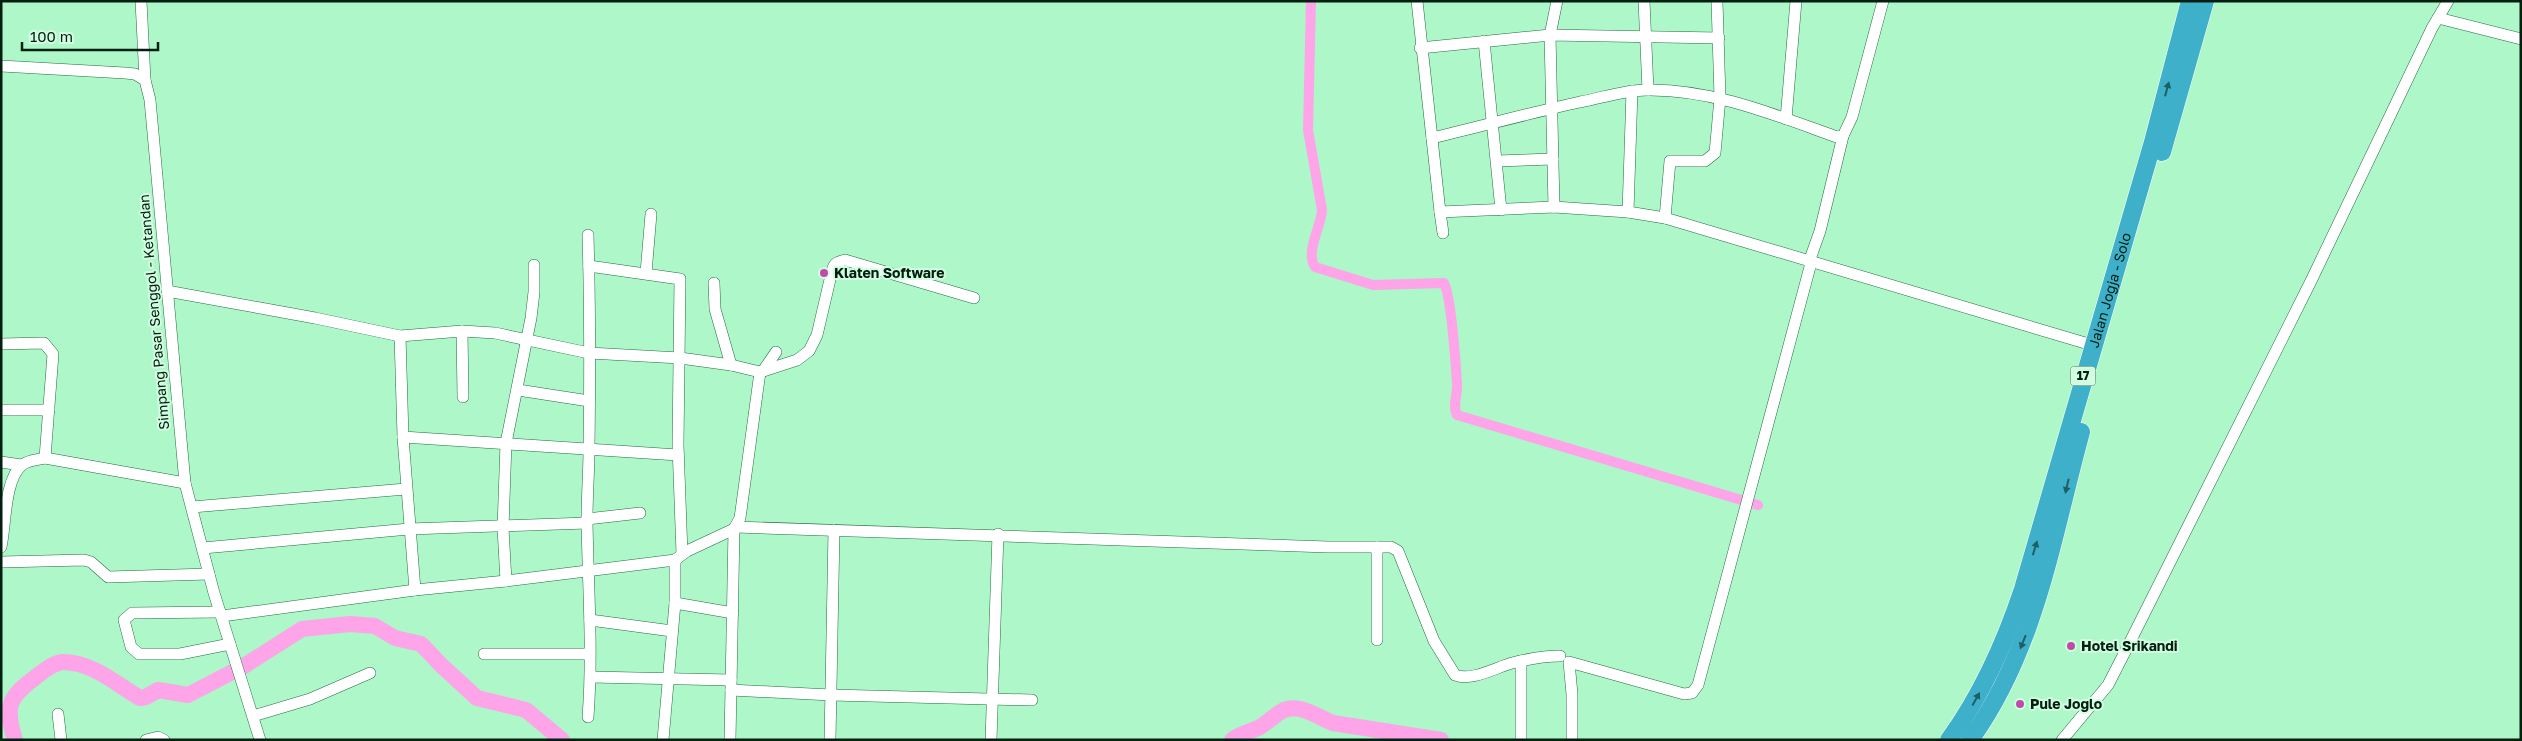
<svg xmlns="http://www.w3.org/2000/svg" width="2522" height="741" font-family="'Golos Text',sans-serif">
  <rect width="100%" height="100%" fill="#aef7c9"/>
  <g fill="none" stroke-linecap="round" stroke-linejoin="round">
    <path stroke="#fea4e8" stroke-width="10" d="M1311,1L1308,130L1322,210C1321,227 1305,252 1315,267L1373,285L1444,283C1451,296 1456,365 1457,384C1458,394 1452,406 1457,415L1758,505"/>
    <g stroke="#fea4e8" stroke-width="16">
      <path d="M15,740C4,705 9,697 37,676C45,670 54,662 64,662C94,663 116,684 140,698L146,697L158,690L188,695L244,666L302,629L350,624L375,626L395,638L421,644L442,666L477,698L526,710L562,740"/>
      <path d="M1232,740C1240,733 1251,732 1260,727C1268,722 1274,716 1282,711C1299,702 1317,717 1333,723L1441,740"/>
    </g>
    <defs>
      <g id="minor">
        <path d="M141,1L145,80"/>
        <path d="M1417,1L1440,212L1554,207L1628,212L1665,218L2092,345"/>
        <path d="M1644,1L1648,90"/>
        <path d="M2438,18L2521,39"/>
        <path d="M1484,41L1501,210"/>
        <path d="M1420,48L1550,35L1719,38"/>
        <path d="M1,66L125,73L135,74L145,80L150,100L185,483L214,593L260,740"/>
        <path d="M1786,119L1796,1"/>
        <path d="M1432,138C1482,126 1530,113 1580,102C1602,98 1624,90 1647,90C1713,89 1775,115 1837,137L1843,136L1852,117L1883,1"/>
        <path d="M1497,161L1553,159"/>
        <path d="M1554,207L1550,35L1557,1"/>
        <path d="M1440,212L1443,233"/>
        <path d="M1628,212L1632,91"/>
        <path d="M1665,218L1670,161H1705L1715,153L1720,98L1717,1"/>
        <path d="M1809,262L1820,231L1843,136"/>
        <path d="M589,266L680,279L678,445L682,554"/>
        <path d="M646,273L651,214"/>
        <path d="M714,283L715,309L731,365"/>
        <path d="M167,291L315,318L400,336L462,331L495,333L589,353L680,358L731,365L760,372L797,360L809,351L817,335L832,271C834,263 837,262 845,260L974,298"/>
        <path d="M462,331L463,397"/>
        <path d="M400,336L403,437L678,455"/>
        <path d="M1,344L44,343L53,354L45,458"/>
        <path d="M763,371L776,352"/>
        <path d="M518,390L589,401"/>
        <path d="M1,410H49"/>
        <path d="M403,437L415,590"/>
        <path d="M1,462L21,465"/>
        <path d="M192,507L406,489"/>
        <path d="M587,519L640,513"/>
        <path d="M736,527L1328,547H1391L1398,551L1434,641L1455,675C1471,682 1497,667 1512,663C1528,659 1544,656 1560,656"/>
        <path d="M1,547C6,525 4,480 22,465C28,460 37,460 45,458L185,483"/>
        <path d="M1377,547V640"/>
        <path d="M203,548L409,529L587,523"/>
        <path d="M1,562L84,560L91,562L108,577L209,574"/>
        <path d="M506,581L503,528L506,443L531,318L534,292V265"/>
        <path d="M675,603L733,613"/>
        <path d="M220,612L132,613L124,620L131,647L139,654H180L230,644"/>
        <path d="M222,616L415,590L506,581L675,560L687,551L734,529"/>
        <path d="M590,620L672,631"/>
        <path d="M484,654H589"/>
        <path d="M1521,661V740"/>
        <path d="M591,677L731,680"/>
        <path d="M731,690L831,695L1032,700"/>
        <path d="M58,714L61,740"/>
        <path d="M253,716L310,699L370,673"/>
        <path d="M588,717C593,652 588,586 587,520C587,496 589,472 589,448C590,377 590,306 588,235"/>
        <path d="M146,740L158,737L164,740"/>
        <path d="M663,740L675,603V560"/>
        <path d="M730,740L734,529L740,518L760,372"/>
        <path d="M830,740L834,530"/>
        <path d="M991,740L998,534"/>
        <path d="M1572,740V694L1569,662L1684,694L1692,693L1698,685L1811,263"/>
        <path d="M2062,740L2108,685L2129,644L2311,281L2432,28L2448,1"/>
      </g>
      <g id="highway">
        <path d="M2162,152L2205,1"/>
        <path id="s1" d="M1949,740C1983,693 2005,643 2023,589L2153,142L2190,1"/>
        <path d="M1970,740C2036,649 2052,537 2081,432"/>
      </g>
    </defs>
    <use href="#minor" stroke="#236c45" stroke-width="12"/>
    <use href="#highway" stroke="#fff" stroke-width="19"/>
    <use href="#minor" stroke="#fff" stroke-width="11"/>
    <use href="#highway" stroke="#3fb0ca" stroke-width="18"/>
  </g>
  <defs><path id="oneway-solid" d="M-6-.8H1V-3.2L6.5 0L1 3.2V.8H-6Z" transform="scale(1.25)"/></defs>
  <g fill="#1d6064">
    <use href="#oneway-solid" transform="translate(2167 89) rotate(-75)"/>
    <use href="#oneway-solid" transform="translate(2067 486) rotate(103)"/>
    <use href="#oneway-solid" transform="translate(2035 548) rotate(-73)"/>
    <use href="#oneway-solid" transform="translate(2023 642) rotate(112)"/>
    <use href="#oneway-solid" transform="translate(1976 699) rotate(-61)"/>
  </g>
  <g fill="#be4ca6" stroke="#d2fde1" stroke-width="2">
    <circle cx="824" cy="273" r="5"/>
    <circle cx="2071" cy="646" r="5"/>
    <circle cx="2020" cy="704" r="5"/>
  </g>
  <g text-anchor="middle" stroke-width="4" stroke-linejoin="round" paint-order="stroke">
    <rect fill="#d2fde1" stroke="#40624f" stroke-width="1" x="2070.5" y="366.5" width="25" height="19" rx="4"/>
    <g font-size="12" font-weight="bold" fill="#021f10">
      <text x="2083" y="380">17</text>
    </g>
    <g font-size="14" font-weight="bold" fill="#021f10" stroke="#d2fde1" text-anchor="start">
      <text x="834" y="278">Klaten Software</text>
      <text x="2081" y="651">Hotel Srikandi</text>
      <text x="2030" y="709">Pule Joglo</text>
    </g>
    <g font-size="14" fill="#021f10" stroke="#d2fde1">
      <text dy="5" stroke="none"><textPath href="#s1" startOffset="480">Jalan Jogja - Solo</textPath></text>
      <text transform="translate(154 312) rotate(-95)" y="5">Simpang Pasar Senggol - Ketandan</text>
    </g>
  </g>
  <rect width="2522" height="741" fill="none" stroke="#021f10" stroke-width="5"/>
  <path d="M22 42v8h136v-8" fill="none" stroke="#021f10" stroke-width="2.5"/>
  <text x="30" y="42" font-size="15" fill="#021f10" stroke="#d2fde1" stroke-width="4" paint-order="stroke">100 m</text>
</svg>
